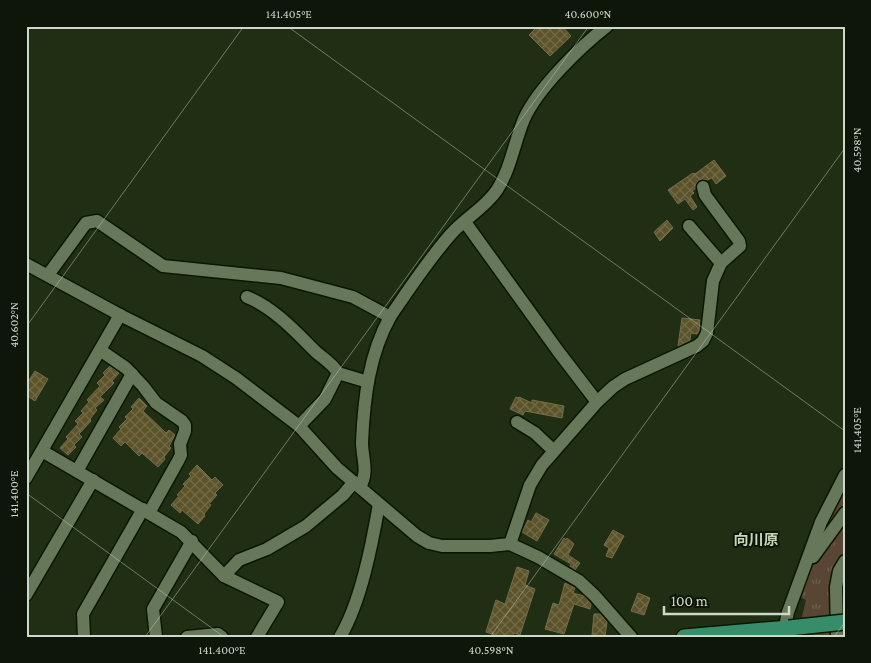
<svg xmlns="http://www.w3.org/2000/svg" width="871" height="663" font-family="'Crimson Pro','Noto Sans JP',serif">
  <defs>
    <pattern id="grass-tufts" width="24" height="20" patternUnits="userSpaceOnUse" patternTransform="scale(1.25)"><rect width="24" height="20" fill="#594533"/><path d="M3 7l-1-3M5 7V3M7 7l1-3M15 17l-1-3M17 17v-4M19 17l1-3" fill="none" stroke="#705f4f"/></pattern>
    <pattern id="building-cross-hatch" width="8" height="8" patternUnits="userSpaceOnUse" patternTransform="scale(1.25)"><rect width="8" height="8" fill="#5c532a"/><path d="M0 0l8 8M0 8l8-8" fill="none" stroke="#726b47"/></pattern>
  </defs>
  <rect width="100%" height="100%" fill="#202f14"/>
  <path fill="url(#grass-tufts)" d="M845,483V637H797L806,600L798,596L815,550Z"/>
  <g fill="url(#building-cross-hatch)" stroke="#746c4b">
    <path d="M538,26H562L571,36L550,56L529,35Z"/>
    <path d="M714,160L726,176L716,184L712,178L707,180L702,179L697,182L695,189L692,191L694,193L690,196L697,207L693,210L685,199L678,204L668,190L693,173L695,174Z"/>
    <path d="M667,220L673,228L660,241L654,232Z"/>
    <path d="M682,318L700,320L699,331L697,334L691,333L690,340L678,346Z"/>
    <path d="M110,366L119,373L112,381L114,383L100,397L104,400L95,408L97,410L90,419L91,421L79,434L82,437L74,445L76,447L68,455L60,448L68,439L66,437L78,424L75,421L83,413L81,411L89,402L87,400L100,386L97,383L105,375L103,373Z"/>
    <path d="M35,371L48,379L35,401L26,395V385Z"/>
    <path d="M516,397L518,398L519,397L532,403V400L564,406L562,418L525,411L523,415L510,409Z"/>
    <path d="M139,398L147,406L143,411L166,433L169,430L175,435L169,446L171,448L164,457L165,459L158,467L142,453L139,456L125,442L121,446L113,438L121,429L119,427L127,419L125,417L133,409L131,407Z"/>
    <path d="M197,465L212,480L215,477L223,485L215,493L217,495L209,504L211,505L204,514L205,516L198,524L182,510L180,513L171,505L179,496L177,495L185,486L183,484L191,476L189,474Z"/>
    <path d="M536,513L549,520L537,541L522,532L528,520L531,522Z"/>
    <path d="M613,530L624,536L612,558L606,556L609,548L604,545Z"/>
    <path d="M564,538L566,540L567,538L574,544L568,555L580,563L575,570L570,566L571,564L554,554Z"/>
    <path d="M517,567L529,571L525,585L535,589L520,635L514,633L513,637H501L486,632L496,600L505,604Z"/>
    <path d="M565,583L575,588L573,593L584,596L591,604L590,609L574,604L564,634L545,629L553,603L559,605Z"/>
    <path d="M638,593L650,598L644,615L631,611Z"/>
    <path d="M594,614H600L607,622L605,636L592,635Z"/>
  </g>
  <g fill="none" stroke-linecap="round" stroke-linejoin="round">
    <defs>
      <g id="minor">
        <path d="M703,187L705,195L739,241L740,246L721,263"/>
        <path d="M465,222L558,351L597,402"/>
        <path d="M26,264L120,315L202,356L236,378L299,426L337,468L417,536L429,543L442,546H490L510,544L538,557L579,581L595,596L631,637"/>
        <path d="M48,275L86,223L97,221L163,266L281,278L353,297L390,317"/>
        <path d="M247,297C274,308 295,331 316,352C324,359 333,364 338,373L368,382"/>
        <path d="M100,350L126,368L143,386L156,403L182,421L185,425V431L180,444L181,455L178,461L149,513"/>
        <path d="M517,422L535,433L554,451"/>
        <path d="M299,426L325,399L338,373"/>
        <path d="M42,451L181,532L224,576L278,602L257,637"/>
        <path d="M77,471L132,374"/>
        <path d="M26,478L120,315"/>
        <path d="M360,487C369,472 362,458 362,442C364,398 369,355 390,317C409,289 428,260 451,234C465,218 485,208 497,190C511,168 514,143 524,119C538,88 580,47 607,26"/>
        <path d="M510,544L530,485L542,465L597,402L613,387L625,379L697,346L703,341L707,333L713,281L721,263L689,226"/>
        <path d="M813,557L845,513"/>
        <path d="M224,576L239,560L267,549L306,526L343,495L354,482"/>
        <path d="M26,595L93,480"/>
        <path d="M84,637L83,614L143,509"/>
        <path d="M156,637L153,609L192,541"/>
        <path d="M187,637L218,634L222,637"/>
        <path d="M340,637C361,602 372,544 379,504"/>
        <path d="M783,637L788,612L821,522L845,475"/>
        <path d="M837,637L836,587L839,571L845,561"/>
      </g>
      <path id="major" d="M684,637L789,628"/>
    </defs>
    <use href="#minor" stroke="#0a1701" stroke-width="15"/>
    <use href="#major" stroke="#0a1701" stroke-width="18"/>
    <use href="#minor" stroke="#66775a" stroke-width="12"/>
    <use href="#major" stroke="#378d6a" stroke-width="15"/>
    <defs>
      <path id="major-bridge" d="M789,628L845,622"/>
    </defs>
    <use href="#major-bridge" stroke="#0a1701" stroke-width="18" stroke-linecap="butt"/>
    <use href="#major-bridge" stroke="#378d6a" stroke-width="15"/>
  </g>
  <path fill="none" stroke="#ced8c7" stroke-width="1" stroke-opacity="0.45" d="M287,26L845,431M26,327L244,26M26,493L224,637M145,637L589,26M490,637L845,148M834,637L845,622"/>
  <g text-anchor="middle" stroke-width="4" stroke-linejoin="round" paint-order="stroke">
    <g font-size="15" font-weight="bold" fill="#c4d8b7" stroke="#0e1509">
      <text x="756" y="545">向川原</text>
    </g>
  </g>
  <rect width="871" height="663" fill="none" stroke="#0e1509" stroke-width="55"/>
  <path d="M664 606v8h125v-8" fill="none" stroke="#ced8c7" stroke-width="2.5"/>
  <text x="671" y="606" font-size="15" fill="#ced8c7" stroke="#0e1509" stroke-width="4" paint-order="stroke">100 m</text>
  <rect x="28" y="28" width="816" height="608" fill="none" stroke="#ced8c7" stroke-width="2"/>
  <g font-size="12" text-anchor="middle" fill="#ced8c7">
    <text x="289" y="18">141.405°E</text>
    <text x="588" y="18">40.600°N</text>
    <text transform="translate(857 150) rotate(-90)" y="4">40.598°N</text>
    <text transform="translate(14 325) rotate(-90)" y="4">40.602°N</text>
    <text transform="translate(857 430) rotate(-90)" y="4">141.405°E</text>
    <text transform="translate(14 494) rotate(-90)" y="4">141.400°E</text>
    <text x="222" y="654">141.400°E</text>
    <text x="491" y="654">40.598°N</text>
  </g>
</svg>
